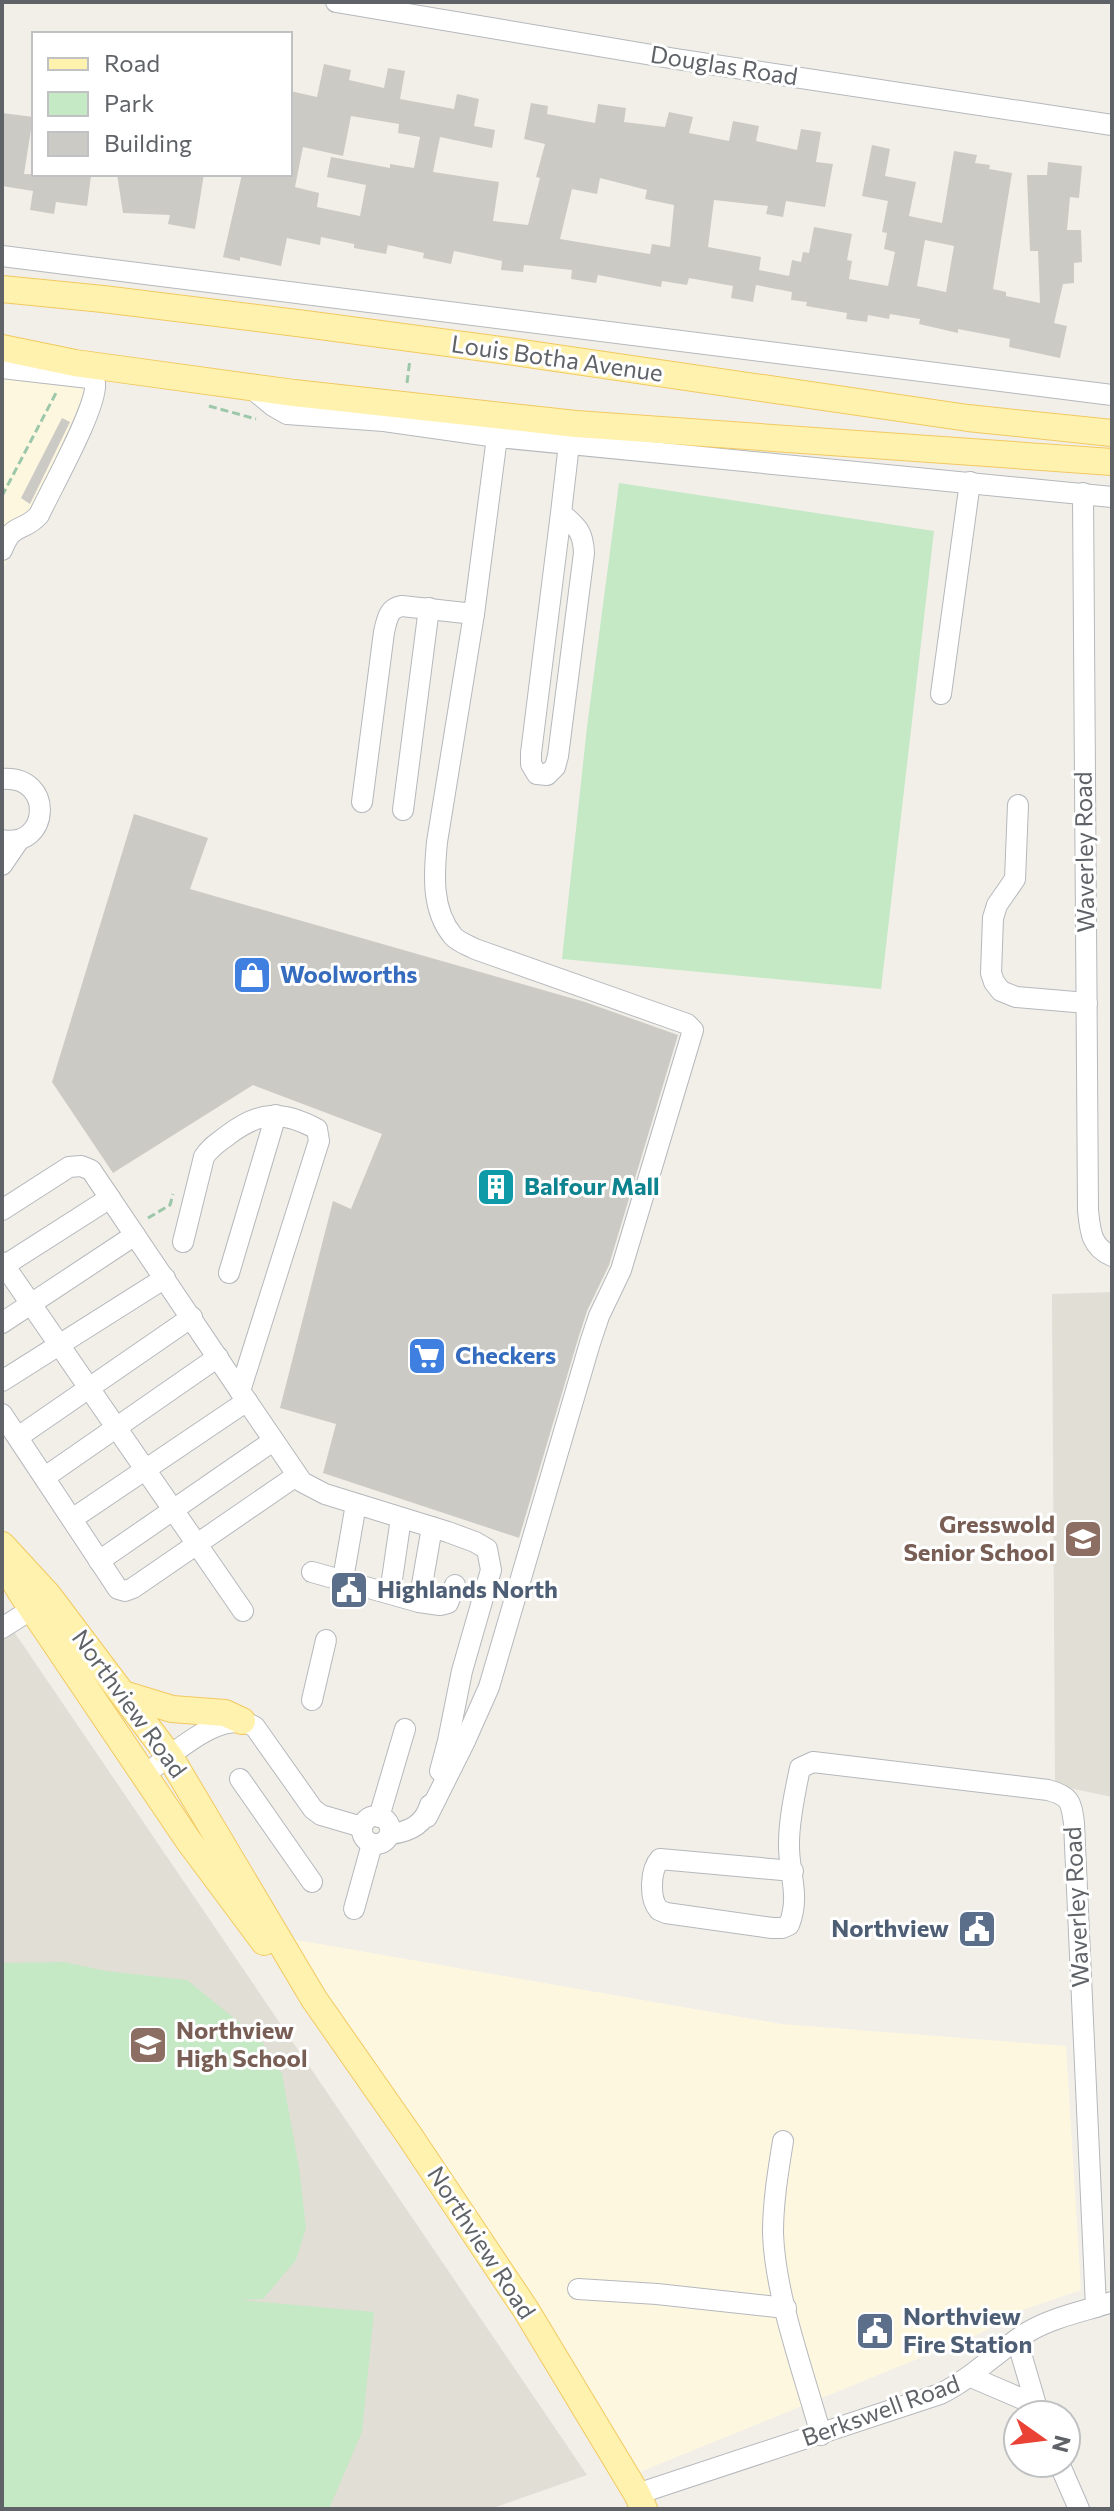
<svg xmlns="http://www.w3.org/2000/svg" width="1114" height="2511" font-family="Commissioner,sans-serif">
  <rect width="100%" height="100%" fill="#f1efe8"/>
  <g fill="#fef7e0">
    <path d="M2,379L92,389L2,570Z"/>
    <path d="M262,1934L781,2024L1066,2046L1081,2290L1020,2311L979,2334L640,2472Z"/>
  </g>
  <g fill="#e1ded6">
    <path d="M1112,1292V1797L1055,1785L1052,1294Z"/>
    <path d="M2,1614L587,2475L490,2509H2Z"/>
  </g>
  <g fill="#c5e8c5">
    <path d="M619,483L934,531L881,989L562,959L587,727Z"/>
    <path d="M64,1962L106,1971L187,1980L261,2040L282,2074L299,2167L306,2228L296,2260L263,2299L240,2300L374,2312L362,2432L329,2509H2V1963Z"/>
  </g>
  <g fill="#cccac5" fill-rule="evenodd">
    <path d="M324,64L351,70L349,80L384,88L388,68L405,71L400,99L454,109L457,94L479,99L474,126L495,130L492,148L440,137L433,172L499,182L493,221L528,225L540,178L536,177L545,144L524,139L531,103L548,106L547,114L595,123L598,104L626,108L624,122L665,127L669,112L693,117L689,133L729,141L733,121L759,126L756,141L797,150L801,129L821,132L816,162L833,164L825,207L786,201L783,217L766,214L768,206L714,200L708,247L761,257L759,270L789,276L792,260L801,262L803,252L809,253L814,227L852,234L847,260L852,261L849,279L888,286L895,252L884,249L887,233L882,232L888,201L862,196L872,145L890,149L885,176L916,182L909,216L942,223L954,151L977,155L975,163L990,165L989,169L1012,173L993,289L1006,292V296L1040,303L1038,251H1030L1027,175H1047L1048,162L1082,166L1079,198L1070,197L1067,230H1081L1082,262L1074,263V283L1063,284L1054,323L1067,326L1060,358L1009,347L1010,339L958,329V333L919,324L920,319L890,314L889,319L868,315L867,322L846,319L847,313L806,306L807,302L791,300L792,292L756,285L753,302L731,298L733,286L689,278L687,285L662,281L661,287L598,275L596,283L571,279L572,270L524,265L523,272L501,270L502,261L454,251L451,264L423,258L424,253L388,245L386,254L354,248V244L321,237L320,245L287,238L281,266L240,257V261L223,257L242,174H290V91L317,97ZM351,116L399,124L398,133L420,137L414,168L390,164V168L331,157L327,177L366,185L360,216L317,207L319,193L295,187L303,147L343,156ZM600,178L647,190L645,199L674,205L670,247L652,244L650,254L560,239L572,189L597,194ZM925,240L954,246L946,292L917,286Z"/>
    <path d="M2,113L33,117L24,174L91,176L87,206L56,202L54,214L30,210L33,191L2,186Z"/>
    <path d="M117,174H204L195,229L168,224L170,215L123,213Z"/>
    <path d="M62,418L70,422L30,504L21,498Z"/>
    <path d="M134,814L208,838L190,889L585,1002L678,1035L609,1265L587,1311L578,1339L519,1538L323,1473L336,1424L280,1408L333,1201L351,1209L382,1134L253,1085L113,1173L52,1082Z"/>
  </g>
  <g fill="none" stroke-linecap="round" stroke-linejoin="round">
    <defs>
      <g id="minor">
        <path d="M336,2L676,59L1112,125"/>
        <path d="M2,256L1112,395"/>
        <path d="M2,368L89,378L95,383C98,406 51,489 39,515C23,533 13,521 2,550"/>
        <path d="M250,387L273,406L287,414L384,421L497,437L1112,497"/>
        <path d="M1083,493L1088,1210C1090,1231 1091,1247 1112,1256"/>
        <path d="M561,513L531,753V764L537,774L547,775L555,767L558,756L584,553C583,531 577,527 561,513L569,444"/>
        <path d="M941,694L970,482"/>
        <path d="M2,779C55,775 50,849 2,840"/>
        <path d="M362,802L384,632C387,620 388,608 402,606L474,614L497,437"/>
        <path d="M1018,805L1015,879L997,905L993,918L991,973L994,982L1001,991L1016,997L1087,1003"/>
        <path d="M403,810L429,608"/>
        <path d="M2,865L19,840"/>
        <path d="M2,1210L69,1167L81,1166L91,1170L240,1391"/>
        <path d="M183,1242L204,1157C210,1147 219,1142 228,1135C260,1111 281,1110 317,1129L319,1141L240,1391L302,1482L325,1494L448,1532L475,1542L487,1549L491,1570L462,1671L448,1741L440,1771"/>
        <path d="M2,1262L243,1611"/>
        <path d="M2,1267L110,1198"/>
        <path d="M229,1273L276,1115"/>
        <path d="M2,1323L135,1235"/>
        <path d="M2,1381L165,1278"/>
        <path d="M2,1414L118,1589L125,1591L133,1588L296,1476"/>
        <path d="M18,1437L192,1317"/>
        <path d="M45,1477L218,1357"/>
        <path d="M72,1519L247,1401"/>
        <path d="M99,1561L273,1441"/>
        <path d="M312,1572L419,1602L432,1527"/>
        <path d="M343,1579L356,1504"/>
        <path d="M390,1593L401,1518"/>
        <path d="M419,1602L440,1605L448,1603L455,1585"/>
        <path d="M2,1628L32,1609"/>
        <path d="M312,1700L326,1640"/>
        <path d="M145,1774C172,1756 222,1706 255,1727L313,1809L321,1815L362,1827"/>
        <path d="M240,1779L312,1882"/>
        <circle cx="376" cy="1830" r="14"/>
        <path d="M379,1817L405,1729"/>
        <path d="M427,1817L465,1741L489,1687L590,1343L599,1316L621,1270L693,1030L687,1024L475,949C468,945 458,942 453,936C431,910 434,873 437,842L474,614"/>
        <path d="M390,1834C409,1832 424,1825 430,1805"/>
        <path d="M793,1871L660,1859C650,1870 649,1899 659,1910L666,1913L772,1928H782L789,1925C801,1895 788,1872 789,1843C789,1819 795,1792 800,1768L813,1762L1048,1790C1070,1796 1071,1801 1074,1823L1096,2307"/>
        <path d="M354,1909L372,1844"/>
        <path d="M783,2141C778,2172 773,2202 773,2233C775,2296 804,2373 821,2435"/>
        <path d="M578,2289L657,2294L786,2308"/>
        <path d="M1017,2340L1039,2415"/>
        <path d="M971,2377L1034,2404"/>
        <path d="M1059,2463L1079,2509"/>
        <path d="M637,2494L940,2394C973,2378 997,2351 1028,2332C1053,2317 1085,2311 1112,2302"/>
      </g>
      <g id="major">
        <path d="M2,289L103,299L305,324L508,351L968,418L1112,433"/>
        <path d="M2,348L75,363L294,393L576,424L1112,462"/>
        <path d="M2,1545L48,1595L170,1757L314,1999L409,2135L526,2310L637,2494L644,2509"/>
        <path d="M3,1562L22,1594L188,1840L264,1942"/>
        <path d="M123,1694L172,1709L225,1713L242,1721"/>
      </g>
    </defs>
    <use href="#minor" stroke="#b5b8bc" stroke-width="22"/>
    <use href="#major" stroke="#f2c960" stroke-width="28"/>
    <g stroke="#9cc7a9" stroke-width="3" stroke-dasharray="8 4" stroke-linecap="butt">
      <path d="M407,383L410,359"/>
      <path d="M209,406L256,419"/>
      <path d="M2,496L56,393"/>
      <path d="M148,1218L170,1205L173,1194"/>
    </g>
    <use href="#minor" stroke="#fff" stroke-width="20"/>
    <use href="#major" stroke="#fff2af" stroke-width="26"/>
  </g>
  <defs>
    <symbol id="shop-square" viewBox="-11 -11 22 22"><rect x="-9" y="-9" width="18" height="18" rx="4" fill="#3f7fe0" stroke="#fff"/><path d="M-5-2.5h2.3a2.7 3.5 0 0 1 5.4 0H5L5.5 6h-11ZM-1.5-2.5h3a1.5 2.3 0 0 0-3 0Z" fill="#fff"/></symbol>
    <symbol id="building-square" viewBox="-11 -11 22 22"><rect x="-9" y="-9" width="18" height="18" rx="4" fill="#0f9aa8" stroke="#fff"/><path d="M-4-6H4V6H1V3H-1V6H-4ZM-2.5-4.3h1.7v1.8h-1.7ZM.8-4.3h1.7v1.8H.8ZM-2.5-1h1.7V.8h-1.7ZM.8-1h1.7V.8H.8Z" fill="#fff"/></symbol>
    <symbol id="supermarket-square" viewBox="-11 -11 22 22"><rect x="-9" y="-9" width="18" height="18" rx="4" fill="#3f7fe0" stroke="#fff"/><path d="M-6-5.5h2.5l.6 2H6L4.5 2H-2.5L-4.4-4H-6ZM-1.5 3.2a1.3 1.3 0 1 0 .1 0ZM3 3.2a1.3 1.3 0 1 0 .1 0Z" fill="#fff"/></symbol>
    <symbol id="school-square" viewBox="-11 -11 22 22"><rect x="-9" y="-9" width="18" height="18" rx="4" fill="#8d6e63" stroke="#fff"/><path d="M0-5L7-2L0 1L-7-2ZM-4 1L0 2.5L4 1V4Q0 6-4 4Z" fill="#fff"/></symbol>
    <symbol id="civic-square" viewBox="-11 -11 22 22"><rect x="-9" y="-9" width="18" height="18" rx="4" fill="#5c6f8a" stroke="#fff"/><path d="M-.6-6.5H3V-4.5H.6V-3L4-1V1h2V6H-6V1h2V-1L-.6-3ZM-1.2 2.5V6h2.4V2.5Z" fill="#fff"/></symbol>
  </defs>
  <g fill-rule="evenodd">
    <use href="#shop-square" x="230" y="953" width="44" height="44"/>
    <use href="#building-square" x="474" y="1165" width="44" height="44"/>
    <use href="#supermarket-square" x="405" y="1334" width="44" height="44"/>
    <use href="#school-square" x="1061" y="1517" width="44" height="44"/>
    <use href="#civic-square" x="327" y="1568" width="44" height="44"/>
    <use href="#civic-square" x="955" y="1907" width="44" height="44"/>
    <use href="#school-square" x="126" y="2023" width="44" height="44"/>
    <use href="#civic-square" x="853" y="2309" width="44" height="44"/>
  </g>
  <g text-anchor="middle" stroke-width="6" stroke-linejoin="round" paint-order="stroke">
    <g font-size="24" fill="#5f6368" stroke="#fff">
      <text transform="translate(724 66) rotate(9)" y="8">Douglas Road</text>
      <text transform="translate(557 359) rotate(8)" y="8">Louis Botha Avenue</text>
      <text transform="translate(1085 852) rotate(-91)" y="8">Waverley Road</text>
      <text transform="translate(129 1704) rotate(54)" y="8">Northview Road</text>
      <text transform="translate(1077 1907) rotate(-93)" y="8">Waverley Road</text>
      <text transform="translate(481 2243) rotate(57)" y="8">Northview Road</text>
      <text transform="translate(881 2411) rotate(-20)" y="8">Berkswell Road</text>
    </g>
    <g font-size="24" font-weight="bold" fill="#366cbe" stroke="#fff" text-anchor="start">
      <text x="280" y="983">Woolworths</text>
      <text x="455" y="1364">Checkers</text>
    </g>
    <g font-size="24" font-weight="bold" fill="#0d838f" stroke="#fff" text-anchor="start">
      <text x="524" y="1195">Balfour Mall</text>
    </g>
    <g font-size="24" font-weight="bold" fill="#785e54" stroke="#fff" text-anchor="end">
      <text x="1055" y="1533">Gresswold<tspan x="1055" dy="28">Senior School</tspan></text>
      <text x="176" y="2039" text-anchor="start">Northview<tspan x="176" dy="28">High School</tspan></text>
    </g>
    <g font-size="24" font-weight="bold" fill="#4e5e75" stroke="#fff" text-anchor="start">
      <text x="377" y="1598">Highlands North</text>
      <text x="949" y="1937" text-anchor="end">Northview</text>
      <text x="903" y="2325">Northview<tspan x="903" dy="28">Fire Station</tspan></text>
    </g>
  </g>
  <rect width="1114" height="2511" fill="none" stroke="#5f6368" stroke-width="8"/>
  <rect x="32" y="32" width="260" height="144" fill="#ffffff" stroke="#bfc1c3" stroke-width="2"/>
  <rect x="48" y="58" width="40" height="12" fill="#fff2af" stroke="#bfc1c3" stroke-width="2"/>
  <text x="104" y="72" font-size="24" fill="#5f6368">Road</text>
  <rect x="48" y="92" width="40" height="24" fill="#c5e8c5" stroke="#bfc1c3" stroke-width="2"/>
  <text x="104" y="112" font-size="24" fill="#5f6368">Park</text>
  <rect x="48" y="132" width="40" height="24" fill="#cccac5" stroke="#bfc1c3" stroke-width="2"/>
  <text x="104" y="152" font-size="24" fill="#5f6368">Building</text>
  <g transform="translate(1042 2439) rotate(104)"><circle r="38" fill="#ffffff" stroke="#bfc1c3" stroke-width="2"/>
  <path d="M0-6L14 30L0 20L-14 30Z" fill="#ea4335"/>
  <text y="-12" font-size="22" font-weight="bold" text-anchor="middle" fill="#5f6368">N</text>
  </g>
</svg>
